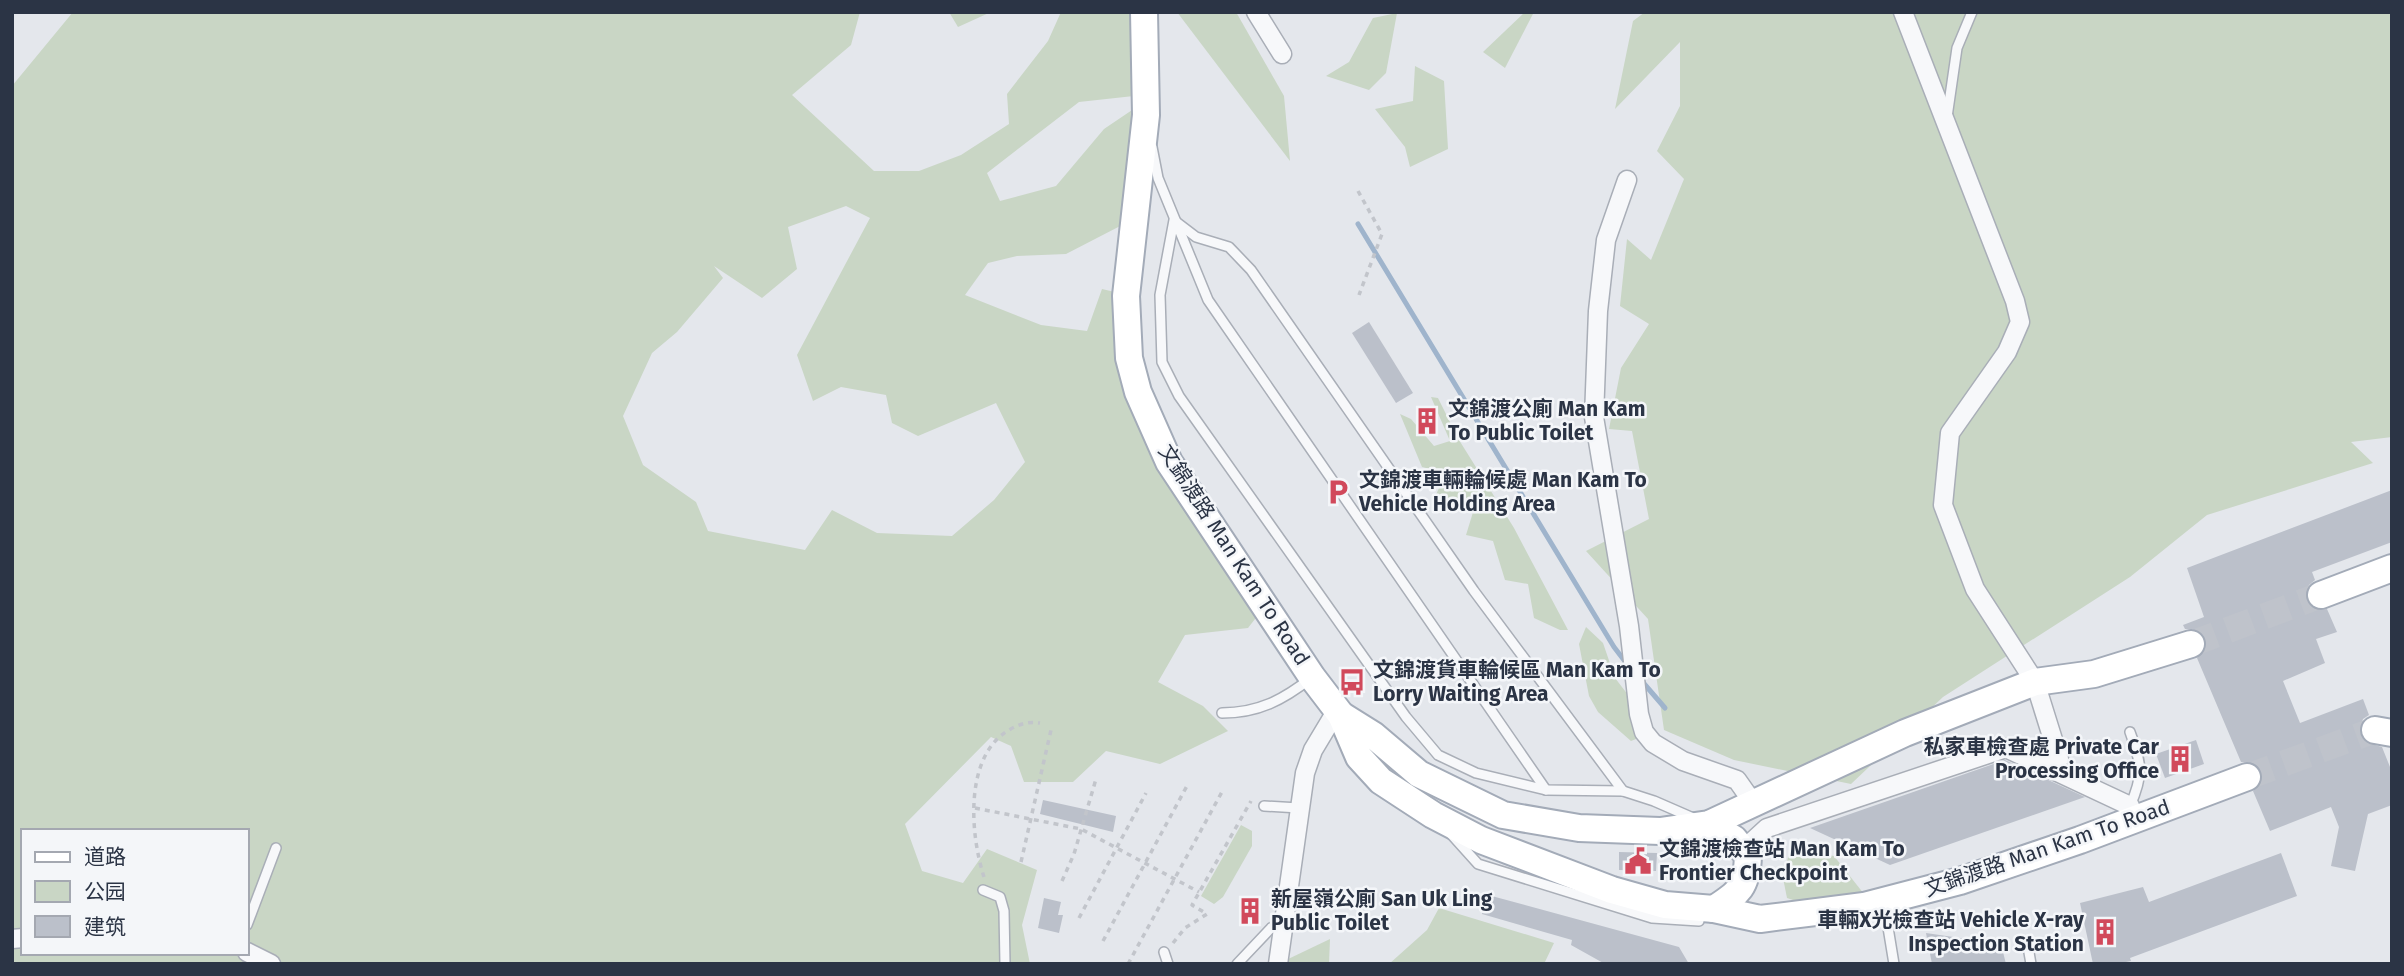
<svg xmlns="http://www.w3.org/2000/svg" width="2404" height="976" font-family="'Fira Sans','Noto Sans SC',sans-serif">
  <rect width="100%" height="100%" fill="#e4e7ec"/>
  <g fill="#c9d6c5" fill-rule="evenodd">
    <path d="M73,12H860L851,45L792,95L874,171H919L961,155L1009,124L1007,94L1048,41L1061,12H1144L1152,94L1079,102L987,173L1000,201L1056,186L1104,129L1141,104L1126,223L1066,254L1017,256L988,263L965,295L1041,325L1087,331L1102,289L1119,293L1128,394L1262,610L1248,628L1185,635L1158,682L1203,706L1228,731L1160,764L1106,751L1073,782H1024L1011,746L991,737L905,824L922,871L963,883L987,849L1037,870L1022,925L1030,964H12V86ZM846,206L870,218L797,355L813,401L841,387L886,395L892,423L918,436L996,403L1025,462L994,500L952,536L877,533L832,510L805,550L708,531L696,502L643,465L623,416L652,353L677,332L723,278L714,266L762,298L797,269L788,227ZM23,831H247V953H23Z"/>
    <path d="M949,12H991L958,27Z"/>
    <path d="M1177,12H1236L1284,96L1290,161Z"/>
    <path d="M1525,12H1534L1505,68L1483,52Z"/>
    <path d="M1645,12H2392V437L2351,442L2373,463L2207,515L2130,577L1943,697L1851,784L1734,760L1664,730L1648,619L1586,551L1649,519L1632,431L1609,429L1621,368L1649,324L1620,306L1627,239L1651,260L1684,179L1657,151L1680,106V42L1615,109L1633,21Z"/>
    <path d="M1397,13L1386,73L1369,90L1326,76L1349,62L1373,18Z"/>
    <path d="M1415,66L1444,81L1448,149L1410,167L1405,147L1375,109L1413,101Z"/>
    <path d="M1431,397L1438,398L1459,440L1514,528L1568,630H1560L1534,618L1528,584L1505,580L1493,541L1466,535L1474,509L1451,512L1433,501L1446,473L1422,467L1400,414L1411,419L1434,446L1450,441Z"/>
    <path d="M1586,627L1603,643L1615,678L1656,731L1631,741L1598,712L1589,696L1579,644Z"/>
    <path d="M1241,825L1252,831V846L1223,897L1214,904L1201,896Z"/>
    <path d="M1790,849L1834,856L1864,894L1802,903L1787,898L1783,878Z"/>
    <path d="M1439,908L1554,943L1544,964H1389L1427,930Z"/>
    <path d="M1330,939L1329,964H1280L1284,961Z"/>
  </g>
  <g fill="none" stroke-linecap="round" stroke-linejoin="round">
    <g stroke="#9fb4cc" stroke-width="5">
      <path d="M1358,224L1614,647L1627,664"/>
      <path d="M1640,679L1665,708"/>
    </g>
  </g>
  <g fill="#bbc0ca">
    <path d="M1369,322L1413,393L1396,403L1352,333Z"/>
    <path d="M2392,490V542L2312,572L2315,580L2309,585L2306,592L2307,601L2312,608L2318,610L2327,609L2337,632L2316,639L2325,663L2283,681L2300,723L2363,699L2369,715L2363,719L2360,727L2361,736L2365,742L2382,747L2392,772V805L2368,814L2355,871L2331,866L2339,827L2331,807L2270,831L2253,791L2262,780L2261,771L2257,765L2250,762H2241L2197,658L2206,648V639L2201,632L2194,629H2185L2183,625L2204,617L2187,568Z"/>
    <path d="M2196,740L2204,764L2165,778L2156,754Z"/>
    <path d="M2005,760L2085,797L1890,865L1810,828Z"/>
    <path d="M1043,800L1116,816L1113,832L1040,814Z"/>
    <path d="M1619,852L1657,853L1656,871L1619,870Z"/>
    <path d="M2281,853L2297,896L2130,958L2131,961L2116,964H2093L2080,903L2143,887L2149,902Z"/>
    <path d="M1488,895L1679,947L1689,964H1605L1571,945L1572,940L1482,914Z"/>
    <path d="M1044,898L1061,902L1058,915H1063L1059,933L1038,928Z"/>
    <path d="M1926,933L2001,944L2006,964H1932Z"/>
  </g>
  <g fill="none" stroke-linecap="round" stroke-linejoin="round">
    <g stroke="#bfc3cb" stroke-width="26" stroke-dasharray="26 13" stroke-linecap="butt">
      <path d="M2191,644L2321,595"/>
      <path d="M2247,777L2375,730"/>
    </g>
    <defs>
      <g id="service">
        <path d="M1947,117L1957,48L1972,12"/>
        <path d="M1152,147L1158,178L1208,300L1546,790"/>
        <path d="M1174,220L1160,295L1162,362L1179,396L1406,717L1438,755L1476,773L1546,790L1623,791L1654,801L1693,818"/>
        <path d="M1175,221L1196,237L1229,247L1251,270L1474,591L1623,791"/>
        <path d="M1222,713C1258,713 1283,700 1311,678"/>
        <path d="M1264,806L1299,808"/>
        <path d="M2130,806C2144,774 2142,765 2130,732"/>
        <path d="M1451,834L1478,864L1652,918L1699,921"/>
        <path d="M983,890L1000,897L1004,911L1005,964"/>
        <path d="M1884,903L1894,964"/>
        <path d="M247,925L276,848"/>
        <path d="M2027,941L2031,964"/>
        <path d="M1164,952L1168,964"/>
        <path d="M1237,964L1271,928L1283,921"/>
      </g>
      <g id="minor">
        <path d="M1256,12L1282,54"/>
        <path d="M1903,12L2015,301L2020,322L2007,352L1950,433L1943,505L1975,589L2035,682L2059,759L2053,770"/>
        <path d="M1627,180L1606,240L1598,311L1594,417L1629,626L1639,714L1644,732L1653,743L1683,761L1737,780L1749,797L1745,807"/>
        <path d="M1743,850L1767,828L2006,748L2130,806"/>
        <path d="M12,939L23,938"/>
        <path d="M247,952L271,964"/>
        <path d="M1278,964L1305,773L1313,750L1337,710"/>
      </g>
      <g id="primary">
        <path d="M1144,12L1146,115L1126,296L1129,358L1138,392L1169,462L1312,677L1341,715L1359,757L1381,781L1433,815L1481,840L1612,890L1665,905L1714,909L1760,919L1864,906L1960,881L2080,840L2247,777"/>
        <path d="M2321,595L2392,568"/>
        <path d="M1341,715L1373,735L1419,774L1503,815L1579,828L1660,831L1709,824L1905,733L2035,682L2094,674L2191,644"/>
        <path d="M2375,730L2392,733"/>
        <path d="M1709,824L1734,839L1748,856C1747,887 1739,893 1714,909"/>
      </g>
    </defs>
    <use href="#service" stroke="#a9aeb7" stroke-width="12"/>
    <use href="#minor" stroke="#a9aeb7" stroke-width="21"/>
    <use href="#primary" stroke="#a3abb8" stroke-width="30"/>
    <g stroke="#c2c5cb" stroke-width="3.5" stroke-dasharray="5 5" stroke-linecap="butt">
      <path d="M1358,191L1382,234L1359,295"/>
      <path d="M975,808L1081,829L1199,892"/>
      <path d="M1021,862L1051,730"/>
      <path d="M984,877C970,834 964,756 1009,730C1019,724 1029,721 1040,723"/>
      <path d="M1062,881L1074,854L1096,779"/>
      <path d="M1079,918L1146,793"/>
      <path d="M1103,941L1188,784"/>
      <path d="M1173,943L1185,928L1207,914L1192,905L1251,801"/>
      <path d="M1128,964L1223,790"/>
    </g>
    <use href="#service" stroke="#f7f8fa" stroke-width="9"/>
    <use href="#minor" stroke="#f7f8fa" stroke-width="18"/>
    <use href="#primary" stroke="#fff" stroke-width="26"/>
  </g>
  <defs>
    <symbol id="building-bare" viewBox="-9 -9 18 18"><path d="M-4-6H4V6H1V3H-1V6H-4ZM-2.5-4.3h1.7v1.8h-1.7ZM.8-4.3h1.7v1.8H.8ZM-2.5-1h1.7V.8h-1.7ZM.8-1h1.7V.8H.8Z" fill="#d1495b" stroke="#f4f6f9" stroke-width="2.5" paint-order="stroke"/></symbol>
    <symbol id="parking-bare" viewBox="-9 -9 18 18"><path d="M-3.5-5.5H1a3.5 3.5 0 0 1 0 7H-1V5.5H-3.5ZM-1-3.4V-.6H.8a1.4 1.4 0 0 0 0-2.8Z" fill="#d1495b" stroke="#f4f6f9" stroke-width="2.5" paint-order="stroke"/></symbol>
    <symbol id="bus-bare" viewBox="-9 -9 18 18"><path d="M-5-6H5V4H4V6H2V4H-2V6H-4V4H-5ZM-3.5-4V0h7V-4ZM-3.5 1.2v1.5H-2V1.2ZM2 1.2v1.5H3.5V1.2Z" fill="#d1495b" stroke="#f4f6f9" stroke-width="2.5" paint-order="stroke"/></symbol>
    <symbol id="civic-bare" viewBox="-9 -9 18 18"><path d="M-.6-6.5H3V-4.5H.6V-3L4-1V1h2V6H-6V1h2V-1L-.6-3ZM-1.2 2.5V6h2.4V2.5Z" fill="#d1495b" stroke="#f4f6f9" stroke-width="2.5" paint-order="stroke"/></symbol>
  </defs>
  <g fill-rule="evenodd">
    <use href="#building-bare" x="1408" y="402" width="38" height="38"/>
    <use href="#parking-bare" x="1319" y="473" width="38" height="38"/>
    <use href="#bus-bare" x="1333" y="663" width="38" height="38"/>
    <use href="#building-bare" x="2161" y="740" width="38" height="38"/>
    <use href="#civic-bare" x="1619" y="842" width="38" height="38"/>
    <use href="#building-bare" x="1231" y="892" width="38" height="38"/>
    <use href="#building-bare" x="2086" y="913" width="38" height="38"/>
  </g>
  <g text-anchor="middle" stroke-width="5" stroke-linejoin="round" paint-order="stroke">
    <g font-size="21" font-weight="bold" fill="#2b3445" stroke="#f4f6f9" text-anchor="start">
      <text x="1448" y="416">文錦渡公廁 Man Kam<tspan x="1448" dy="24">To Public Toilet</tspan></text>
      <text x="1359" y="487">文錦渡車輛輪候處 Man Kam To<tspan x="1359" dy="24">Vehicle Holding Area</tspan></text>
      <text x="1373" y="677">文錦渡貨車輪候區 Man Kam To<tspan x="1373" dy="24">Lorry Waiting Area</tspan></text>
      <text x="2159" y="754" text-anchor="end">私家車檢查處 Private Car<tspan x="2159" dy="24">Processing Office</tspan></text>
      <text x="1659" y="856">文錦渡檢查站 Man Kam To<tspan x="1659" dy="24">Frontier Checkpoint</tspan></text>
      <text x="1271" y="906">新屋嶺公廁 San Uk Ling<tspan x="1271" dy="24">Public Toilet</tspan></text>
      <text x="2084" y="927" text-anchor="end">車輛X光檢查站 Vehicle X-ray<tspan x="2084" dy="24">Inspection Station</tspan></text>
    </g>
    <g font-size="21" fill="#2b3445" stroke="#f4f6f9">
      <text transform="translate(1234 555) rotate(57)" y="7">文錦渡路 Man Kam To Road</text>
      <text transform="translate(2047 848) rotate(-19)" y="7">文錦渡路 Man Kam To Road</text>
    </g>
  </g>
  <rect width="2404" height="976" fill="none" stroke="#2b3445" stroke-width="28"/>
  <rect x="21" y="829" width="228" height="126" fill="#f4f6f9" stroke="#a4a8b1" stroke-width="2"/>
  <rect x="35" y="852" width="35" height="10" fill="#ffffff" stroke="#a4a8b1" stroke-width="2"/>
  <text x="84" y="864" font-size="21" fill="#2b3445">道路</text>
  <rect x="35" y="881" width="35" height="21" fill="#c9d6c5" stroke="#a4a8b1" stroke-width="2"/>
  <text x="84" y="899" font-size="21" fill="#2b3445">公园</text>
  <rect x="35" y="916" width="35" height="21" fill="#bbc0ca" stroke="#a4a8b1" stroke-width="2"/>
  <text x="84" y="934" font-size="21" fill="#2b3445">建筑</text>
</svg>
